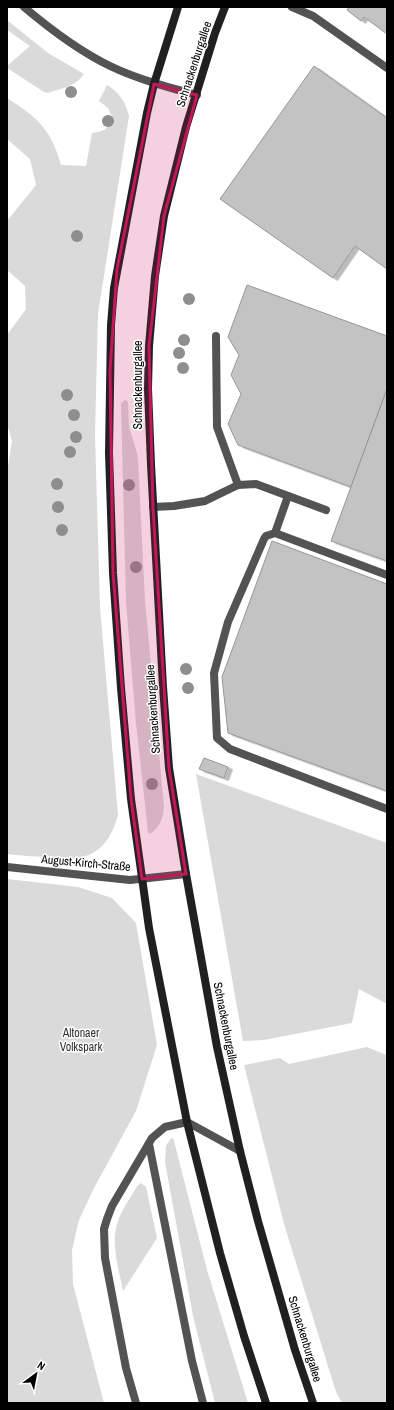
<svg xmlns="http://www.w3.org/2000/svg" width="394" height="1410" font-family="'Archivo Narrow',sans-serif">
  <defs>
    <filter id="shadow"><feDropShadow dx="4.5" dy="2.5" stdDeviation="0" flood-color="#0004"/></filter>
  </defs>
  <rect width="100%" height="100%" fill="#fff"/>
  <g fill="#dadada">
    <path d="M7,20L48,53L84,74C75,87 62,88 48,93L44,92L7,68V66L30,46L7,30Z"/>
    <path d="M107,85C120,93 125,101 129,116L98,314L95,434L100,607L118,815C112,837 101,856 75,858C68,858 61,857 54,857C38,857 23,856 7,854V472L12,441L7,424V335L26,309L25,286L7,270V221L36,185L30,159L7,139V98C37,117 51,129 61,165L86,166L92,133C105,131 108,130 112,117L108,108L99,101Z"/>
    <path d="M126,400L128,402L129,427L137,453L138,460L145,600L164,807C163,818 160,827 150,834L148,832L136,723L126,602L121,404L123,401Z"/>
    <path d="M196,774L387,843V1004L359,989L352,1023L264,1040L243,1041Z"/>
    <path d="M7,879L78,887L112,898L136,923L157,1045L136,1111L94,1188L79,1220L72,1250L73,1284L104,1403H7Z"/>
    <path d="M367,1047L386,1055L387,1056V1403H342L336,1392L284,1224L244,1065L280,1058L289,1064Z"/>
    <path d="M171,1138L174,1139V1141L207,1270L248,1403H215L193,1316L165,1162L166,1146Z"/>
    <path d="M141,1183L146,1187L157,1238L123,1291C119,1269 110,1243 118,1221C122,1209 131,1197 137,1186Z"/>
  </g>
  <g fill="#c3c3c3" stroke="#979797" filter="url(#shadow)">
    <path d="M349,7H387V34L364,17L361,21L347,10Z"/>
    <path d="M314,66L387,118V269L355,246L333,278L220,199Z"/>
    <path d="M247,285L387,336V389L351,487L238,445L228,424L241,394L231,375L239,355L228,337Z"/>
    <path d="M387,389V561L331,541Z"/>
    <path d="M272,541L387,584V791L228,733L222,677Z"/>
    <path d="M204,758L228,767L224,778L199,769Z"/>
  </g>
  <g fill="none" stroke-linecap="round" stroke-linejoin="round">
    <g stroke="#535353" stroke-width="8">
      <path d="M292,7L313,16L387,68"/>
      <path d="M216,336L217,427L238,485"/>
      <path d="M153,507L174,506L205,501L238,485L256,484L326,510"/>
      <path d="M275,533L288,496"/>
      <path d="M387,575L275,533L266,536L264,539L228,622L214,673L217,738L230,749L387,809"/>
      <path d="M149,1144L192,1361L203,1403"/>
      <path d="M136,1403L126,1368L105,1258L104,1229L107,1219L112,1206L152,1138L165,1127L187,1122L240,1151"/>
    </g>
    <g stroke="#535353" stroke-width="8">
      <path d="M24,7C50,29 79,51 110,66C137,79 167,87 197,95"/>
      <path d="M7,867L130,880L186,874"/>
    </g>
    <g stroke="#202020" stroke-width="8">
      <path d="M178,7L154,84L147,113L114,288L111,325L109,453L113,573L121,688L131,799L149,928L187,1122L220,1253L244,1336L266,1403"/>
      <path d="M225,7L215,33L186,127L164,216L155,276L149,346L148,389L151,465L163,687L169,768L186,874L217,1047L240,1151L258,1221L295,1350L313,1403"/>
    </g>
  </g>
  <g fill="#8e8e8e">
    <circle cx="71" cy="92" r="6"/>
    <circle cx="108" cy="121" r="6"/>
    <circle cx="77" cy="236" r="6"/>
    <circle cx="189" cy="299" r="6"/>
    <circle cx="184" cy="340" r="6"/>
    <circle cx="179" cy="353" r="6"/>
    <circle cx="183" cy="368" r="6"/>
    <circle cx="67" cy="395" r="6"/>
    <circle cx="74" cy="415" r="6"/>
    <circle cx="76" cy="437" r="6"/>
    <circle cx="70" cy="452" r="6"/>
    <circle cx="57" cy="484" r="6"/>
    <circle cx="129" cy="485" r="6"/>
    <circle cx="58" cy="507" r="6"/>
    <circle cx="62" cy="530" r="6"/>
    <circle cx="136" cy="567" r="6"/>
    <circle cx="186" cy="669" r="6"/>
    <circle cx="188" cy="688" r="6"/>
    <circle cx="152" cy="784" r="6"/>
  </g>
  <path fill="#c2185b" fill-opacity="0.2" stroke="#c2185b" stroke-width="3" stroke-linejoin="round" d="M154,84L197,95L164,216L149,346L153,507L169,768L186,874L142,879L131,799L113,573L110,370L117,269Z"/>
  <g text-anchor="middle" stroke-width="3" stroke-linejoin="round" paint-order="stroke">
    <g font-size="12" fill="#000" stroke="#fff">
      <text transform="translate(194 64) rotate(-72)" y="4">Schnackenburgallee</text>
      <text transform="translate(138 385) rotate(-90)" y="4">Schnackenburgallee</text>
      <text transform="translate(153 709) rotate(-94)" y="4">Schnackenburgallee</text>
      <text transform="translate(86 863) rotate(5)" y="4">August-Kirch-Straße</text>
      <text transform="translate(226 1026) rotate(79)" y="4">Schnackenburgallee</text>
      <text transform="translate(305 1339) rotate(73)" y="4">Schnackenburgallee</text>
    </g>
    <g font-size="12" fill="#313131" stroke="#fff">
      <text x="81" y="1037">Altonaer<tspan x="81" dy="14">Volkspark</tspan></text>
    </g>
  </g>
  <rect width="394" height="1410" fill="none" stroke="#000000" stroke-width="16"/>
  <g transform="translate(36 1374) rotate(32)" stroke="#ffffff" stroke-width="3" paint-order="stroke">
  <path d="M0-3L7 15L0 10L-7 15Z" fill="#000000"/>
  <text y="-6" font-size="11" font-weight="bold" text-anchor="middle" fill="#000000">N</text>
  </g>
</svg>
